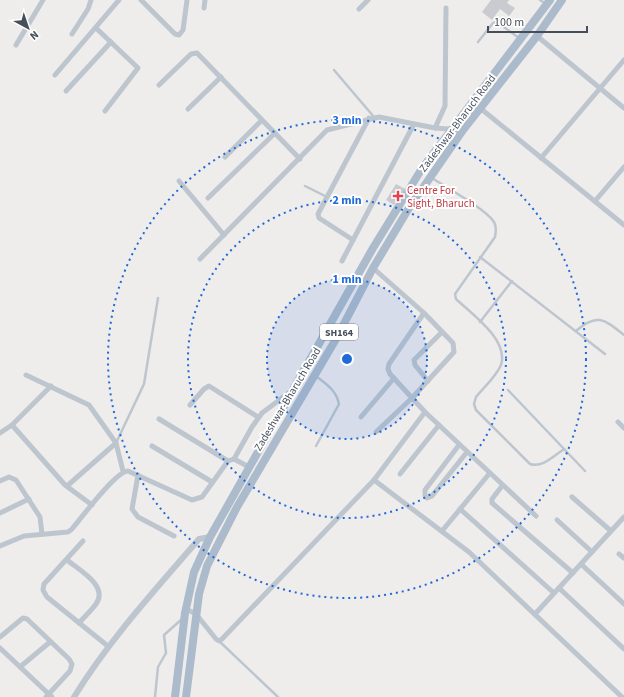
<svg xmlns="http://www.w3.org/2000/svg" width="624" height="697" font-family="'Source Sans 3',sans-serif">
  <rect width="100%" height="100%" fill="#efecec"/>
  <g fill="#c9cbd1">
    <path d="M491,0H509L507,3L515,8L509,16L500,9L492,20L482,12Z"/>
    <path d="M396,184L405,189L394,205L386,200Z"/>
  </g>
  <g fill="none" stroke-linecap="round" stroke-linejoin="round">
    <g stroke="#bdc6ce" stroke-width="2.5">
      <path d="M540,0L546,4"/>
      <path d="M478,42L493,23L497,22L519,38"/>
      <path d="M334,70L374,117"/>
      <path d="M432,178C447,188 486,209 494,222C497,227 496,232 495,237L455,294L456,299C472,314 509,340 501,365C496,377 483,388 476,397L474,404L476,410L530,464C542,468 554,456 564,449"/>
      <path d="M305,186L327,197"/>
      <path d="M480,257L605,354"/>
      <path d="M480,322L512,281"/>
      <path d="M576,331C597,312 605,320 624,335"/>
      <path d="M508,390L585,471"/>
      <path d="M116,443L144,384L158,298"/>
      <path d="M316,446L339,404C336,390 327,385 316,376"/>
      <path d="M219,641L278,697"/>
      <path d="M155,697L158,667L166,653L164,635L182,619"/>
    </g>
    <g stroke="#bdc6ce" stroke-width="5">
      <path d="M141,0L175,34L179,35L183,30L187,0"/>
      <path d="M204,8L205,0"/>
      <path d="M359,9L368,0"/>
      <path d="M96,28L138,68L105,111"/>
      <path d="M72,34L88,9L91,0"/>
      <path d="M537,36L624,108"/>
      <path d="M16,45L43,0"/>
      <path d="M55,75L119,0"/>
      <path d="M159,85L191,54L197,53L300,159"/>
      <path d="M66,91L111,42"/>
      <path d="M480,108L624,225"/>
      <path d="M188,109L221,77"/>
      <path d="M435,128L445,106L446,8"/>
      <path d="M225,157L262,120"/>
      <path d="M541,158L624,60"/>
      <path d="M179,181L224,235"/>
      <path d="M208,198L275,133"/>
      <path d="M595,201L624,167"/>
      <path d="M353,240L319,218L318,214L369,118"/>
      <path d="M200,259L327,130L379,117L435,128L463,130"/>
      <path d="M342,261L414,124"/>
      <path d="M373,268L424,313L453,343L454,352L412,398L376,432"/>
      <path d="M424,313L389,364L388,369L390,374L425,412L536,516"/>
      <path d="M26,375L89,405L116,443L123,471"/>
      <path d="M428,381L415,365L414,360L442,332"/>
      <path d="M190,405L204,389L209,386L258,417"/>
      <path d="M361,417L394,378"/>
      <path d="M159,419L228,461"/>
      <path d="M618,422L624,428"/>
      <path d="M12,425L65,485L92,505"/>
      <path d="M0,433L12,425L51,386"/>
      <path d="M459,445L425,490V496L427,498L432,496L467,452"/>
      <path d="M152,446L212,482"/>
      <path d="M234,459L252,427L262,413L290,392"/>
      <path d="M400,474L439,425"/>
      <path d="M138,475L132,509L138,517L174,536"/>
      <path d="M374,480L469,552L622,697"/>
      <path d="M0,481L9,477L16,480L40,517L42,534"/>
      <path d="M67,486L116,443"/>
      <path d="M502,486L492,499V503L573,573"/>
      <path d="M572,497L611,531"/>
      <path d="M460,509L554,593"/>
      <path d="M0,513L29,499"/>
      <path d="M557,520L592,552"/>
      <path d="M442,531L489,474"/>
      <path d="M83,541L44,584L43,590L47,597L109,647"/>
      <path d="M0,546L24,536L68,532L72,529C82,517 116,471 128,471L192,500L202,497L228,461L234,459L249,467"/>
      <path d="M619,554L624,558"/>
      <path d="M67,560C79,570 109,586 96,604C91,611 84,617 79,623"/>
      <path d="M581,564L624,604"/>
      <path d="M559,588L624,649"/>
      <path d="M186,609L196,614L216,639L219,641L222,639L374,480L425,412"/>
      <path d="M535,614L624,517"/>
      <path d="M0,637L23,618L27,619L69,659L72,664L70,671L46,697"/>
      <path d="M0,648L52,697"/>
      <path d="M20,667L50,642"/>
    </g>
    <path stroke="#bdc6ce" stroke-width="6" d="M74,697C109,640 155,590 199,539L210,537"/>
    <g stroke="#acbbcb" stroke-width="8">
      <path d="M175,697L185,613L194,572L210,537L373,248L421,170L550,0"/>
      <path d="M186,697L199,594L207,566L237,507L336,339L373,268L409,208L463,130L537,36L562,0"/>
    </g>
  </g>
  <circle cx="347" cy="359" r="80" fill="#1f6ad6" fill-opacity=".12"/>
  <g fill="none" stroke="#1f6ad6" stroke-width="2" stroke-dasharray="2 4">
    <circle cx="347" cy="359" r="80"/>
    <circle cx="347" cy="359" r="159"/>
    <circle cx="347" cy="359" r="239"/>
  </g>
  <path fill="#e0444e" stroke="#fff" stroke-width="1.5" d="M396 190h4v4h4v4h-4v4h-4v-4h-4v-4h4z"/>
  <g text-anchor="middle" stroke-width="4" stroke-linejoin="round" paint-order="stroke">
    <rect fill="#fff" stroke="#7d848b" stroke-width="1" x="320" y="324" width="38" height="16" rx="3"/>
    <g font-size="10" font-weight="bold" fill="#454f59">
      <text x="339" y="336">SH164</text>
    </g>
    <g font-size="11" fill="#454f59" stroke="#fff">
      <text transform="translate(457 123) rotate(-53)" y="4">Zadeshwar-Bharuch Road</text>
      <text transform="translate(287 399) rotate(-59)" y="4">Zadeshwar-Bharuch Road</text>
    </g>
    <g font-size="11" fill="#be3a42" stroke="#fff" text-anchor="start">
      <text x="407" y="194">Centre For<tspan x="407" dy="13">Sight, Bharuch</tspan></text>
    </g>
  </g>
  <circle cx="347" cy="359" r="6" fill="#1f6ad6" stroke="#fff" stroke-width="2"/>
  <g font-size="12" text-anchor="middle" font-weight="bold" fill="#1f6ad6" stroke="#fff" stroke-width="4" stroke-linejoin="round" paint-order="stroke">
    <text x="347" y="124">3 min</text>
    <text x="347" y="204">2 min</text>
    <text x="347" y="283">1 min</text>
  </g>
  <g transform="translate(28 28) rotate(140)" stroke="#ffffff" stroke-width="3" paint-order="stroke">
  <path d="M0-3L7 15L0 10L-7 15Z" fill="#454f59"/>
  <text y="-6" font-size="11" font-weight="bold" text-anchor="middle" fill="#454f59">N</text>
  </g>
  <path d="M488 26v6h99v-6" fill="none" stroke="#454f59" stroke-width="2"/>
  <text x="494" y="26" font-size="12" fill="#454f59" stroke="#ffffff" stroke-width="3" paint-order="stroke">100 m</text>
</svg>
